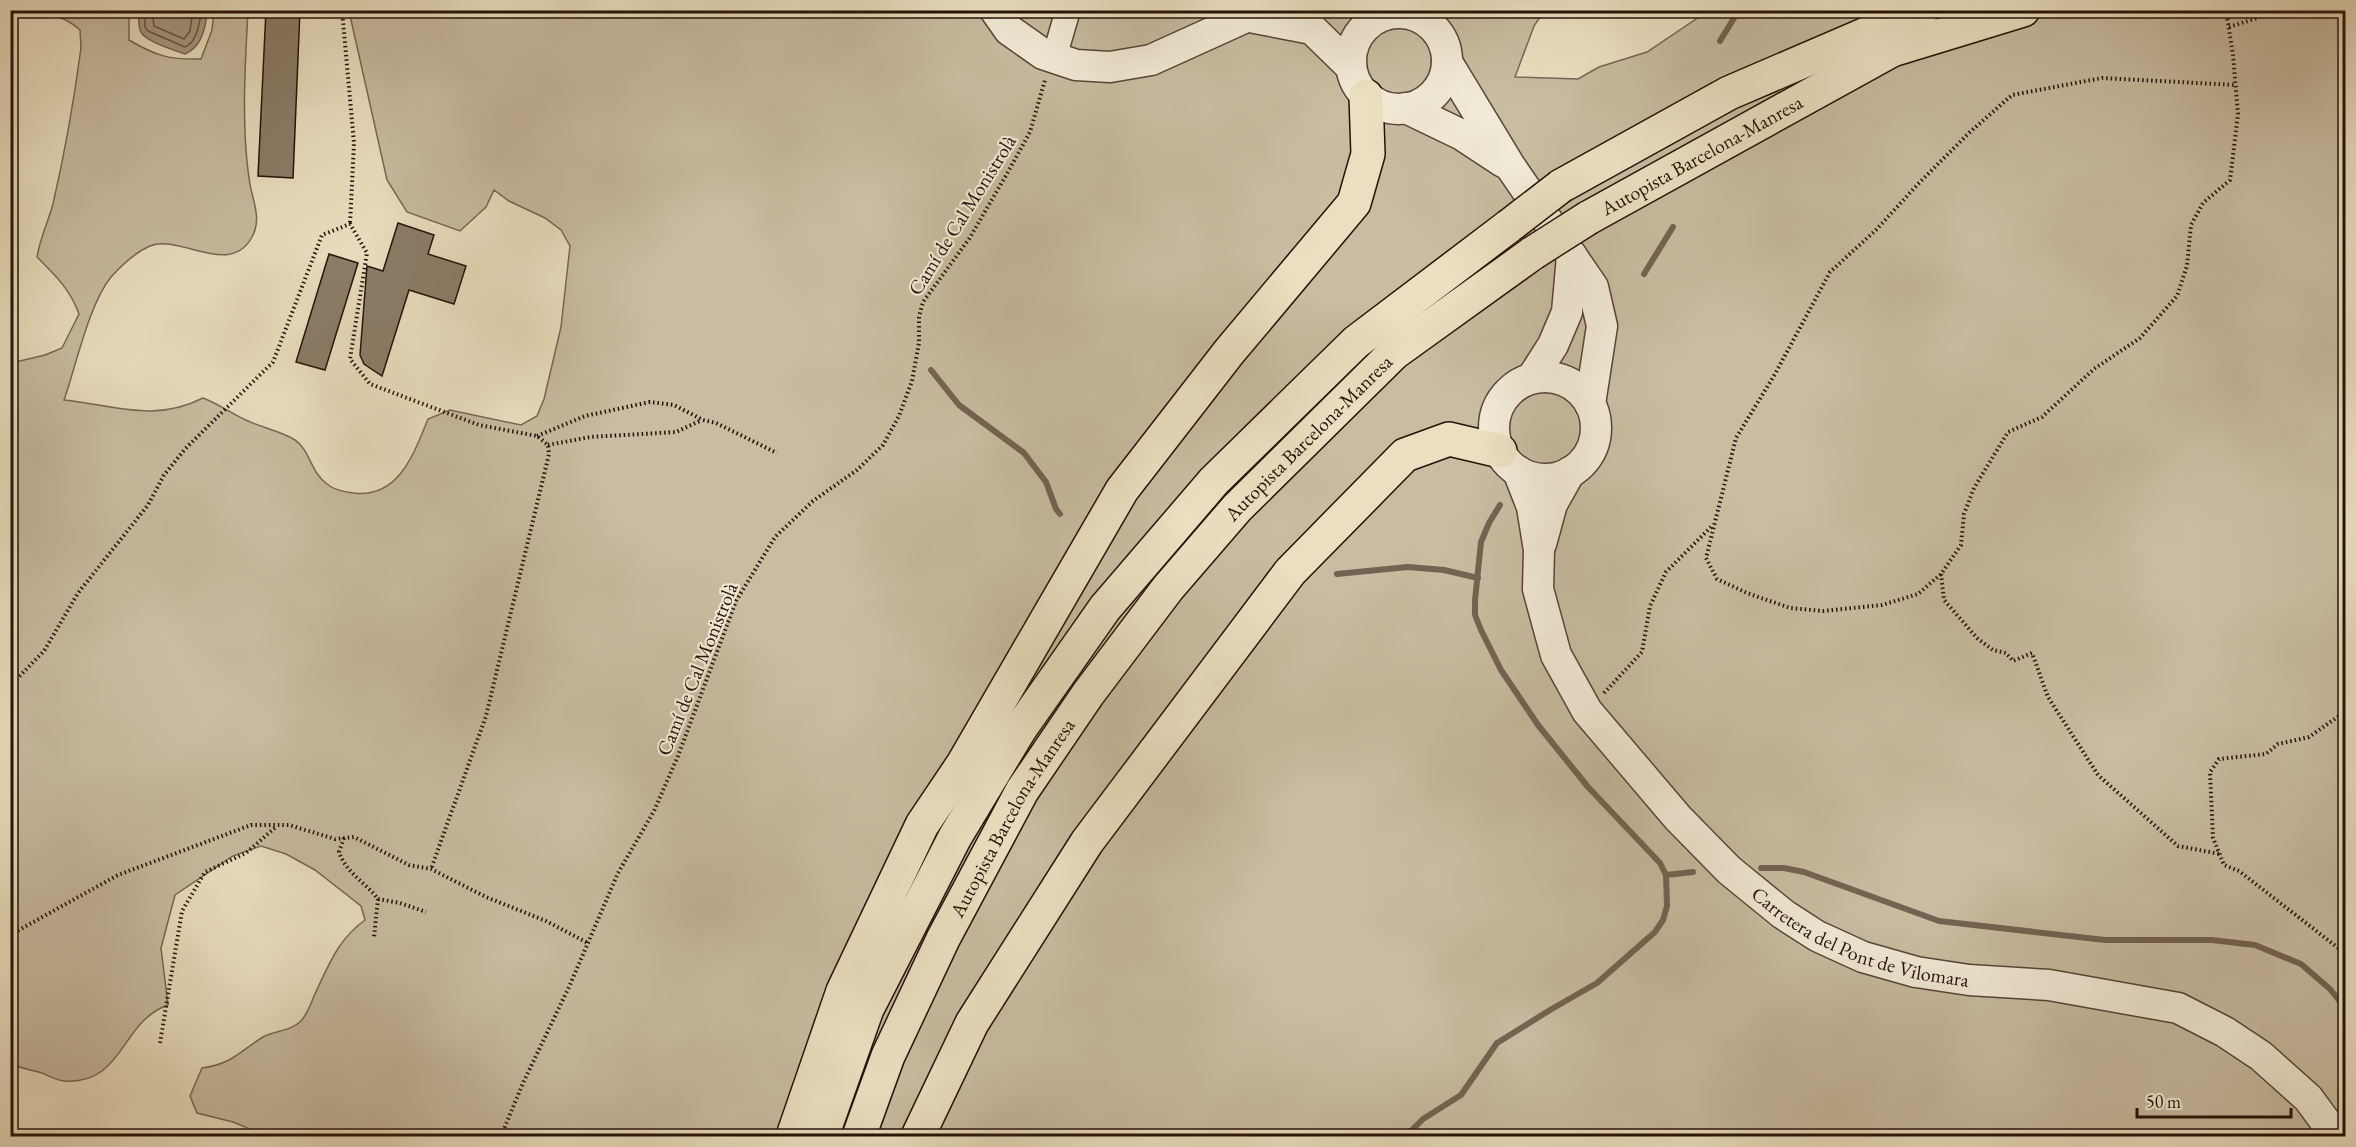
<svg xmlns="http://www.w3.org/2000/svg" width="2356" height="1147" font-family="'EB Garamond',serif">
  <rect width="100%" height="100%" fill="#eadfc0"/>
  <filter id="stains"><feTurbulence type="fractalNoise" baseFrequency=".00333" numOctaves="4"/><feColorMatrix values="0 0 0 0 .2 0 0 0 0 .09 0 0 0 0 .02 0 0 0 .5 -.17"/></filter>
  <radialGradient id="worn" r=".72"><stop offset=".6" stop-color="#630" stop-opacity="0"/><stop offset="1" stop-color="#630" stop-opacity=".3"/></radialGradient>
  <path fill="#c8bca1" stroke="#766756" stroke-width="1.5" d="M11,11H129V40C156,56 170,60 201,59L212,30L214,11H248C245,65 241,130 250,184C253,202 262,219 252,237C230,278 180,234 150,246C136,252 121,266 111,277C89,304 76,366 64,400C114,405 154,423 203,398C219,404 232,414 248,421C263,428 281,431 295,440C310,450 311,473 327,484C334,490 344,492 353,493C399,499 414,453 428,419L450,410L521,425L537,416L544,399L561,327L570,246L561,230L545,218L509,201L494,190L486,207L460,231L407,212L387,180L349,11H1544L1534,26L1515,77L1578,79L1599,67L1647,52L1708,11H2345V1136H267L233,1122L197,1113L190,1096L202,1068C232,1064 239,1052 263,1037C275,1030 290,1032 301,1021C307,1014 311,1004 314,996C328,967 337,940 365,920L361,906L315,870L286,854L261,846L233,856L175,895L161,948L168,1005C120,1022 124,1085 64,1081C56,1080 49,1076 42,1073C31,1070 21,1068 11,1064V363L45,355L62,348L79,314C70,289 55,275 37,257C40,238 48,222 53,204C65,152 74,100 81,48L80,30C60,12 41,13 15,13V30L11,43Z"/>
  <path fill="#a79982" stroke="#736352" stroke-width="1.5" d="M139,11H207C206,27 202,47 185,54C174,50 143,41 140,30C138,24 139,16 139,11Z"/>
  <g fill="none" stroke-linecap="round" stroke-linejoin="round">
    <g stroke="#665646" stroke-width="1.5">
      <path d="M145,10V27L148,31L185,47C197,42 200,23 201,10"/>
      <path d="M152,10L154,26L184,39L190,31L193,10"/>
    </g>
    <g stroke="#736352" stroke-width="6">
      <path d="M1720,41L1739,10"/>
      <path d="M1644,274L1673,227"/>
      <path d="M931,370L959,405L1024,453L1046,482L1056,509L1060,514"/>
      <path d="M1337,574L1408,567L1444,570L1478,578"/>
      <path d="M1761,868H1784L1804,872L1939,921L2105,940H2212L2255,945L2301,964L2330,989L2346,1009"/>
      <path d="M1666,875L1693,872"/>
      <path d="M1406,1136L1423,1119L1461,1095L1497,1043L1550,1010L1597,983L1655,932L1663,920L1667,906L1666,875L1660,863L1588,787L1538,725L1501,670L1481,630L1475,615V600L1481,542L1489,523L1500,505"/>
    </g>
  </g>
  <g fill="#8b7d69" stroke="#24120a" stroke-width="1.5">
    <path d="M266,10H300L293,178L258,176Z"/>
    <path d="M398,223L434,235L428,254L466,266L454,304L409,290L382,376L364,364L360,355L367,266L383,271Z"/>
    <path d="M329,254L358,263L325,370L296,362Z"/>
  </g>
  <g fill="none" stroke-linecap="round" stroke-linejoin="round">
    <defs>
      <path id="minor" d="M1054,58L1068,10"/>
      <g id="tertiary">
        <path d="M995,10L1009,30L1043,54L1076,65L1110,67L1151,60L1246,17L1281,10"/>
        <circle cx="1399" cy="61" r="48"/>
        <path d="M1255,18L1312,29L1351,67"/>
        <path d="M1447,62L1510,166L1593,287L1602,326L1590,404"/>
        <path d="M1406,108L1462,135L1503,162"/>
        <circle cx="1545" cy="428" r="51"/>
        <path d="M1532,378L1553,345L1567,312L1572,256"/>
        <path id="s1" d="M1518,471L1532,507L1539,550L1538,589L1556,655L1587,711L1678,818L1729,870L1783,914L1817,936L1863,957L1916,972L1969,980L2049,985L2178,1008L2225,1032L2261,1056L2308,1098L2336,1136"/>
        <path d="M1541,544L1552,504L1570,472"/>
      </g>
      <g id="motorway">
        <path d="M1561,186L1729,93L1922,10"/>
        <path id="s2" d="M1588,218L1892,50L2023,10"/>
        <path d="M793,1136L843,991L922,825L963,764L1122,490L1229,352L1354,203L1368,154L1366,96"/>
        <path d="M822,1136L867,1009L955,837L1020,729L1105,608L1214,481L1356,342L1509,226"/>
        <path id="s3" d="M859,1136L888,1056L943,939L1022,791L1088,694L1168,588L1237,508L1394,353L1533,253"/>
        <path d="M918,1136L972,1023L1087,842L1290,572L1405,455L1449,439L1500,451"/>
      </g>
    </defs>
    <use href="#minor" stroke="#564538" stroke-width="27"/>
    <use href="#tertiary" stroke="#564538" stroke-width="33"/>
    <use href="#motorway" stroke="#24120a" stroke-width="36"/>
    <g stroke="#24120a" stroke-width="4" stroke-dasharray="1.5 3" stroke-linecap="butt">
      <path d="M342,10L354,143L350,224"/>
      <path d="M2226,10L2233,55L2238,114L2230,180L2203,203L2191,225L2187,266L2177,296L2140,338L2094,369L2042,417L2008,432L1974,488L1964,514L1961,545L1941,574L1918,594L1882,605L1823,611L1790,608L1747,593L1717,579L1706,558L1736,438L1775,374L1830,272L1876,230L1918,184L1970,132L2012,95L2102,78L2236,85"/>
      <path d="M2229,27L2282,10"/>
      <path d="M537,436L585,416L650,402L674,405L703,420L716,423L777,453"/>
      <path d="M548,445L590,437L676,432L702,420"/>
      <path d="M1941,574L1944,600L1977,638L1993,650L2006,653L2013,661L2032,653L2048,697L2098,775L2178,846L2220,854"/>
      <path d="M10,686L44,651L78,593L148,505L164,475L185,449L273,362L322,235L350,224L367,253L350,359L370,384L479,425L537,436L548,445L549,454L486,716L431,869"/>
      <path d="M1604,693L1642,652L1650,606L1666,572L1712,526"/>
      <path d="M2346,711L2309,737L2278,744L2266,754L2219,759L2210,772L2213,838L2224,865L2239,871L2346,954"/>
      <path d="M344,838L339,852C346,873 365,882 378,899L374,937"/>
      <path d="M378,899L400,903L426,912"/>
      <path d="M10,935L118,875L251,825H289L335,839L354,837L409,865L431,869L486,897L546,921L588,943"/>
      <path d="M160,1043L182,911L205,872L246,853L277,826"/>
      <path d="M501,1136L523,1083L569,987L618,873L654,811L678,756L736,601L775,537L813,501L857,470L883,445L899,416L912,381L919,343V317L923,302L969,239L1008,172L1030,132L1045,80"/>
    </g>
    <use href="#minor" stroke="#f1ead6" stroke-width="24"/>
    <use href="#tertiary" stroke="#f1ead6" stroke-width="30"/>
    <use href="#motorway" stroke="#eadfc0" stroke-width="33"/>
    <defs>
      <g id="motorway-bridge">
        <path d="M1509,226L1561,186"/>
        <path d="M1533,253L1588,218"/>
      </g>
    </defs>
    <use href="#motorway-bridge" stroke="#24120a" stroke-width="36" stroke-linecap="butt"/>
    <use href="#motorway-bridge" stroke="#eadfc0" stroke-width="33"/>
  </g>
  <g text-anchor="middle" stroke-width="4.5" stroke-linejoin="round" paint-order="stroke">
    <g font-size="20" fill="#24120a" stroke="#f1ead6">
      <text dy="7" stroke="none"><textPath href="#s2" startOffset="130">Autopista Barcelona-Manresa</textPath></text>
      <text transform="translate(962 215) rotate(-58)" y="7">Camí de Cal Monistrolà</text>
      <text dy="7" stroke="none"><textPath href="#s3" startOffset="838">Autopista Barcelona-Manresa</textPath></text>
      <text transform="translate(697 669) rotate(-68)" y="7">Camí de Cal Monistrolà</text>
      <text dy="7" stroke="none"><textPath href="#s3" startOffset="354">Autopista Barcelona-Manresa</textPath></text>
      <text dy="7" stroke="none"><textPath href="#s1" startOffset="618">Carretera del Pont de Vilomara</textPath></text>
    </g>
  </g>
  <rect width="2356" height="1147" fill="none" stroke="#eadfc0" stroke-width="36"/>
  <rect x="12" y="12" width="2332" height="1123" fill="none" stroke="#24120a" stroke-width="3"/>
  <rect x="18" y="18" width="2320" height="1111" fill="none" stroke="#24120a" stroke-width="1.5"/>
  <path d="M2137 1108v9h154v-9" fill="none" stroke="#24120a" stroke-width="3"/>
  <text x="2146" y="1108" font-size="18" fill="#24120a" stroke="#f1ead6" stroke-width="4.5" paint-order="stroke">50 m</text>
  <rect width="100%" height="100%" filter="url(#stains)"/>
  <rect width="100%" height="100%" fill="url(#worn)"/>
</svg>
